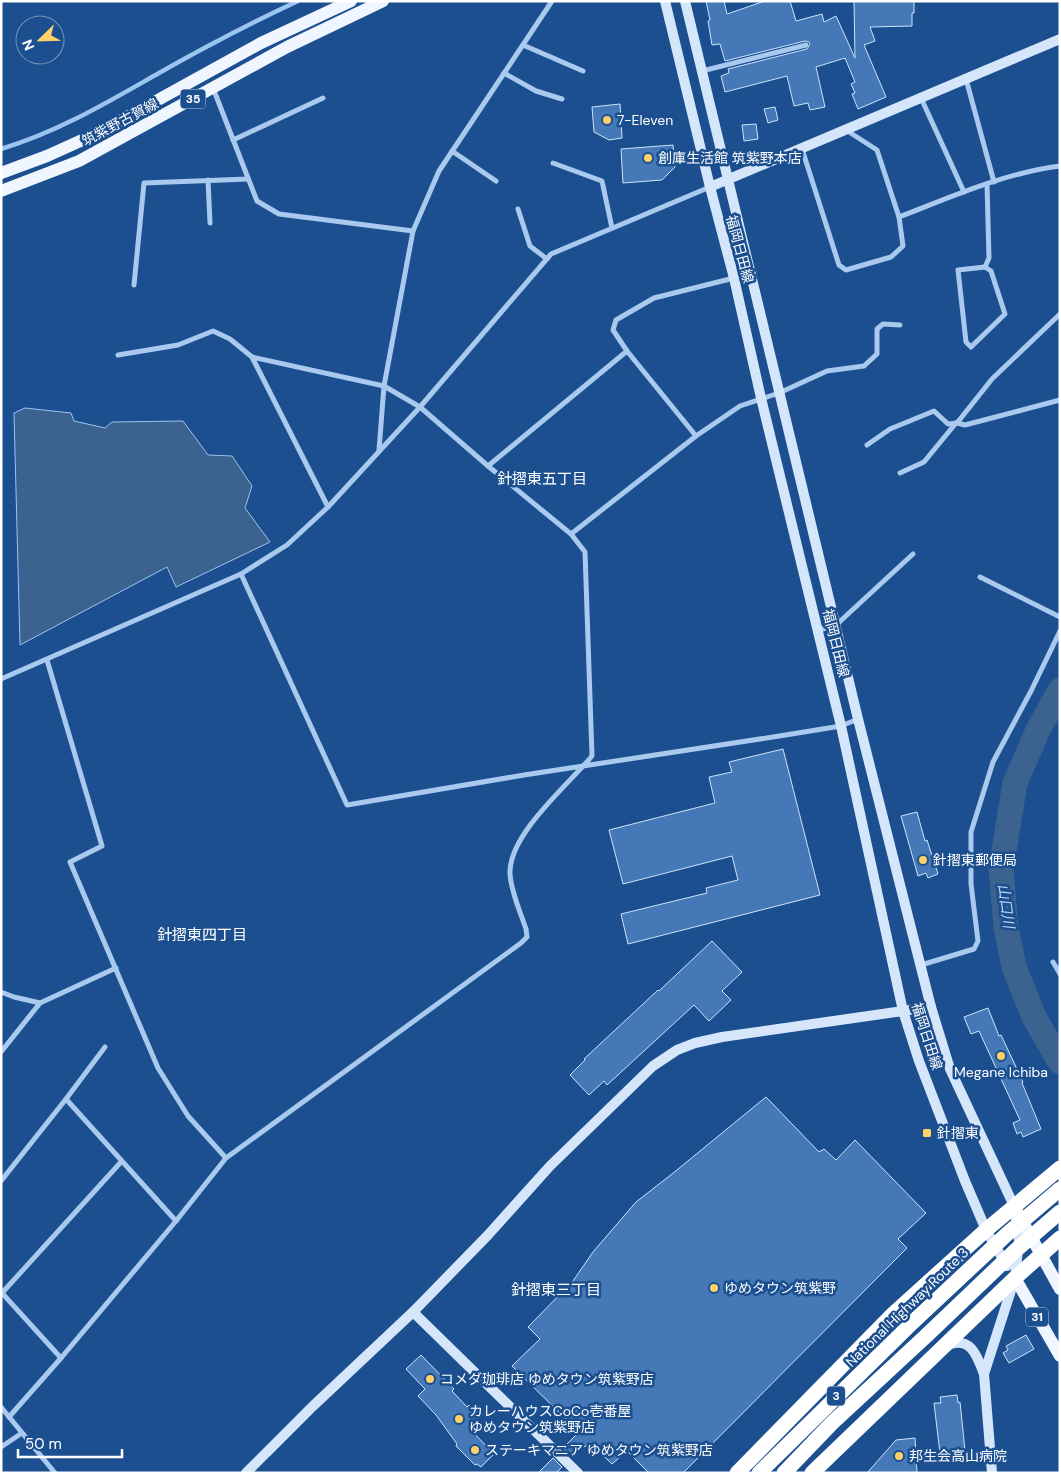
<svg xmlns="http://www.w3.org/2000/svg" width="1061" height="1474" font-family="'DM Sans','Noto Sans JP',sans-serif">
  <rect width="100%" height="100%" fill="#1b4f8f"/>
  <path fill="#3c6290" stroke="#9cc4f0" d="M25,408L71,413L74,421L105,428L112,422L183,421L208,455L232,456L252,486L245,508L270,542L176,587L167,567L20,645L14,413Z"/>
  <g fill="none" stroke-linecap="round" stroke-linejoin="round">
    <path stroke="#9cc4f0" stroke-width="4.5" d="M1,149C58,132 108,102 159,73C205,47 251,23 298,1"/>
    <path stroke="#3c6290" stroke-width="25" d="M1060,690L1038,730L1015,783L1001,869L1006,927L1014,967L1034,1017L1060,1062"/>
  </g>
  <g fill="#4478b7" stroke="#cfe3fa">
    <path d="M706,1H724L727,14L765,1H790L796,21L822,14L824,22L836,16L855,58L854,1H914V13H912V26L870,27L875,41L864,45L886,97L858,109L852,94L855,93L851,84L855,82L845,58L816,67L825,107L810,110L808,103L794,106L787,76L725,92L721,76L729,73L728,69L807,49L810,44L809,42L805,41L725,61L720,44L712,45L708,21L710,20Z"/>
    <path d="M620,104L622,138L609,140L594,132L592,107Z"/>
    <path d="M775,107L778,120L768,123L764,109Z"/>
    <path d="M756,124L758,139L744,141L742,125Z"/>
    <path d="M673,145L675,167L662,180L623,183L621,149Z"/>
    <path d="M783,749L820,895L628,944L621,914L707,893L706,888L738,880L732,856L623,884L609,830L715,803L709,777L732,772L729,762Z"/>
    <path d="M917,812L925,841L927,840L938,874L928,878L926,873L918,876L901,816Z"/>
    <path d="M712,941L742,972L722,991L731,1000L709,1021L694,1005L607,1085L604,1081L589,1095L570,1075L585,1060L584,1059L658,990L659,991Z"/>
    <path d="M988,1008L999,1036L1001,1035L1023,1082L1022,1083L1041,1129L1023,1137L1021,1132L1017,1134L1013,1123L1020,1120L979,1031L971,1034L964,1017Z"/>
    <path d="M766,1097L819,1152L824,1149L836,1160L855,1140L926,1213L898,1239L907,1248L683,1473H649L627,1451L612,1464L591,1444L581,1448L572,1457L563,1448L579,1432L512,1366L540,1339L528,1327L573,1281L593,1252L636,1202L672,1174Z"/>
    <path d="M1026,1335L1034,1349L1009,1363L1003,1353L1008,1350L1006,1346Z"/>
    <path d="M421,1355L454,1389L452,1391L467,1407L469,1405L479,1418L469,1428L494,1454L481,1467L477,1464L475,1465L456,1446L457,1444L436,1415L418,1396L425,1389L406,1369Z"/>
    <path d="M957,1395L958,1403L960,1402L966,1460L941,1462L934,1403H941L940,1397Z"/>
    <path d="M915,1438L917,1473H867L896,1440Z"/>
    <path d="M553,1458L562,1467L556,1473H538Z"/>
  </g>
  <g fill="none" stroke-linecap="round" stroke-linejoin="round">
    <g stroke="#a9c9ee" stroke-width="5">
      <path d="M523,45L583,71"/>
      <path d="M702,71L806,45"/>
      <path d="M504,73L536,91L562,99"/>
      <path d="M966,79L994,182"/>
      <path d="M213,88L257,201L279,214L413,231"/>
      <path d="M921,98L964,192"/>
      <path d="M846,130L877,150L899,217C951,197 1004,173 1060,166"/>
      <path d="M233,140L323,98"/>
      <path d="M802,149L839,265L846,270L891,257L903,246L899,217"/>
      <path d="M452,151L496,181"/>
      <path d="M553,163L602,181L612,228"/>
      <path d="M208,180L210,223"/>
      <path d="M518,209L530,246L547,259"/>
      <path d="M985,267L991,271L1005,314L971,347L966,342L958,270Z"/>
      <path d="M985,267L989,258L987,184"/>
      <path d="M134,285L144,183L248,179"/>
      <path d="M1060,314L992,379L957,423L965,425L1060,400"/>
      <path d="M252,357L328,507"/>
      <path d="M696,436L627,351L613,330L616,320L654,298L734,278"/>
      <path d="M867,445L890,429L934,411L948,424L957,423"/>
      <path d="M379,450L384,386L413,231L439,171L552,1"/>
      <path d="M488,466L627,351"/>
      <path d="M900,473L924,462L956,423"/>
      <path d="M571,534L696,436L740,406L779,393L827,371L864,366L877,354V329L883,324L900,325"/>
      <path d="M241,574L347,805L524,775L773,737L841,726L858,719"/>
      <path d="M980,577L1060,617"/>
      <path d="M818,630L835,626L913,554"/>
      <path d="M47,660L102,846L70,862L158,1068L188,1116L226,1158"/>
      <path d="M1,679L241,574L287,545L328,507L420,407L551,254L710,187"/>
      <path d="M1053,962L1060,974"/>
      <path d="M921,965L974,949L978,941L971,884V832L993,762L1031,691L1060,631"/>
      <path d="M1,992L14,997L40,1003"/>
      <path d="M1,1052L40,1003L116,968"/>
      <path d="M66,1099L105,1047"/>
      <path d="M1,1181L66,1099L176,1221"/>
      <path d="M1,1292L61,1358"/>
      <path d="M2,1293L121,1162"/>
      <path d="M1,1407L55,1473"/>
      <path d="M9,1417L61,1358L176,1221L226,1158L521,943L527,937L526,929C520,911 511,892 510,874C508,835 568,785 592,756L585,552L571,534L488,466L420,407L384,386L252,357L230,339L213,331L178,345L118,355"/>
      <path d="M1,1447L22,1433"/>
    </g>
    <g stroke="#d6e6fa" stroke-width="10">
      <path d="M665,1L710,187L734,278L761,398L841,726L903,1011L919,1061L965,1181L986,1230L1007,1266"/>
      <path d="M685,1L858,719L931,1007L950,1069L1014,1206L1019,1240L1015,1278L984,1374L992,1473"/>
      <path d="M710,187L1060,39"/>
      <path d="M413,1312L578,1473"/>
      <path d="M948,1345C971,1336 977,1356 984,1374"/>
      <path d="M246,1473L312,1407L413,1312L488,1235L550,1166L653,1066L677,1050L695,1043L722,1037L931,1007"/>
    </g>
    <g stroke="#f0f6ff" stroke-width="12">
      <path d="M1,173L47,156L100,132L261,43L351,1"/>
      <path d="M1,191L79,161L287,47L383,1"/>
      <path d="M1014,1206L1060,1289"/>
      <path d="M1015,1278L1060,1356"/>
    </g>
    <g stroke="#fff" stroke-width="15">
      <path d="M737,1473L893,1314L986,1230L1060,1168"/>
      <path d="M759,1473L914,1321"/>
      <path d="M784,1473L832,1423L927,1335"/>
      <path d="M812,1473L1015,1278L1060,1238"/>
    </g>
    <g stroke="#fff" stroke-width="15">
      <path d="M914,1321L1007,1234L1060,1189"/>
      <path d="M927,1335L1016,1250L1060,1212"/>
    </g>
  </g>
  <g fill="#ffd166" stroke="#1b4f8f" stroke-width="2">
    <circle cx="607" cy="120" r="5"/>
    <circle cx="648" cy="158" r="5"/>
    <circle cx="923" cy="860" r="5"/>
    <circle cx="1001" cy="1056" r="5"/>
    <rect x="922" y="1128" width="10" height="10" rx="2.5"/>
    <circle cx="714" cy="1288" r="5"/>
    <circle cx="430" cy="1379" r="5"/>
    <circle cx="459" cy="1419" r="5"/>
    <circle cx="475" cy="1450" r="5"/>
    <circle cx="899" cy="1456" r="5"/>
  </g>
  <g text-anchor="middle" stroke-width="5" stroke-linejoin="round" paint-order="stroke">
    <g fill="#1b4f8f" stroke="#bbcadd" stroke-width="1">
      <rect x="180.5" y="89.5" width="25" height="19" rx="4"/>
      <rect x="1026" y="1307.5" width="22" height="19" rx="4"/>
      <rect x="827" y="1386.5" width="18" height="19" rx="4"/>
    </g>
    <g font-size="12" font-weight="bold" fill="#fff">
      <text x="193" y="103">35</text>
      <text x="1037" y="1321">31</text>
      <text x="836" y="1400">3</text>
    </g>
    <g font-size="14" fill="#fff" stroke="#1b4f8f" text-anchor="start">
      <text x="617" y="125">7-Eleven</text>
      <text x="658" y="163">創庫生活館 筑紫野本店</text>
      <text x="933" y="865">針摺東郵便局</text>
      <text x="1001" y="1077" text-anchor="middle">Megane Ichiba</text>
      <text x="937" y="1138">針摺東</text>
      <text x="724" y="1293">ゆめタウン筑紫野</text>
      <text x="440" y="1384">コメダ珈琲店 ゆめタウン筑紫野店</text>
      <text x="469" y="1416">カレーハウスCoCo壱番屋<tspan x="469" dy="16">ゆめタウン筑紫野店</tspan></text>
      <text x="485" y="1455">ステーキマニア ゆめタウン筑紫野店</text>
      <text x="909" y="1461">邦生会高山病院</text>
    </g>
    <g font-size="14" fill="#fff" stroke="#1b4f8f">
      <text transform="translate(120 122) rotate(-28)" y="5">筑紫野古賀線</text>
      <text transform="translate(740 249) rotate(75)" y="5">福岡日田線</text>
      <text transform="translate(836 643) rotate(76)" y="5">福岡日田線</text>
      <text transform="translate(927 1036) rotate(72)" y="5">福岡日田線</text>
      <text transform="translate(907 1307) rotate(-44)" y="5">National Highway Route 3</text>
    </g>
    <g font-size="15" fill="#fff" stroke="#1b4f8f">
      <text x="542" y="484">針摺東五丁目</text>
      <text x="202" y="940">針摺東四丁目</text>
      <text x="556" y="1295">針摺東三丁目</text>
    </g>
    <g font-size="15" font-style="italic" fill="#b5d3f5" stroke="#1b4f8f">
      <text transform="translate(1006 906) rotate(82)" y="5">山口川</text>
    </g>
  </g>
  <rect width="1061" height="1474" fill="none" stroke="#ffffff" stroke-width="5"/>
  <g transform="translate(40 40) rotate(247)"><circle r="24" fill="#1b4f8f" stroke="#7695bc"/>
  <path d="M0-4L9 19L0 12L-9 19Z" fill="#ffd166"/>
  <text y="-8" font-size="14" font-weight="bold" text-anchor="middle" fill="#ffffff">N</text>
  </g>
  <path d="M18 1449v8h104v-8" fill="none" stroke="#ffffff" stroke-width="2.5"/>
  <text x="25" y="1449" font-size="15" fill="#ffffff" stroke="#1b4f8f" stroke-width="4" paint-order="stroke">50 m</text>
</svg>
